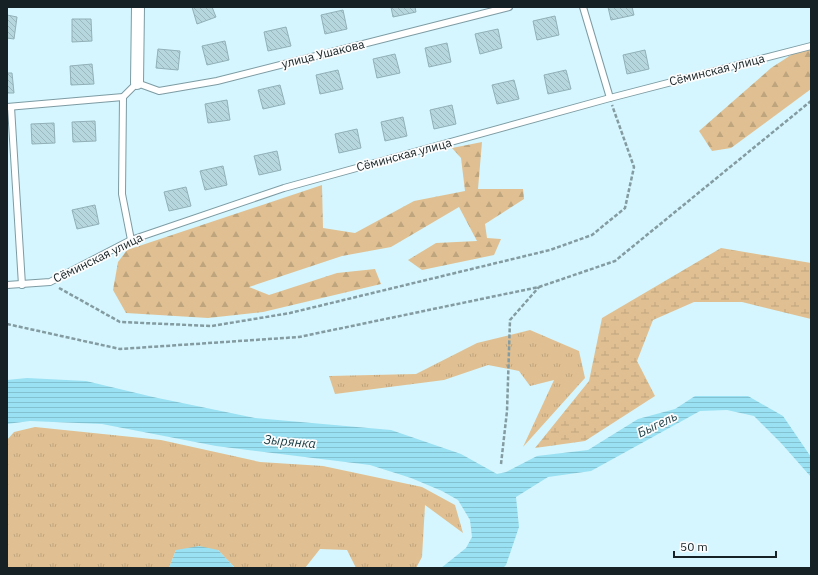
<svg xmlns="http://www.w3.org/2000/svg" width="818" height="575" font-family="'IBM Plex Sans',sans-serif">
  <defs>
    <pattern id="grass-tufts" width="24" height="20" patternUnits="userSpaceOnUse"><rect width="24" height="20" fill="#e0c092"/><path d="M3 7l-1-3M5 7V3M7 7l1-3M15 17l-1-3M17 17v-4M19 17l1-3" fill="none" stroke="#bfa57e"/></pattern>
    <pattern id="forest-firs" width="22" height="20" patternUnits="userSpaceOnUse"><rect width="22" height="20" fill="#e0c092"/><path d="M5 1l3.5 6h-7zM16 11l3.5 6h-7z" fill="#bfa57e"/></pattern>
    <pattern id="wetland-marsh" width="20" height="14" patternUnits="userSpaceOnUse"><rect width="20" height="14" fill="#e0c092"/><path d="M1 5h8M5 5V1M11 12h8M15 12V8" fill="none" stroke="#bfa57e"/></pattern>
    <pattern id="water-rules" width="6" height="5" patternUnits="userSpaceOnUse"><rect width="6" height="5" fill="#99e1f3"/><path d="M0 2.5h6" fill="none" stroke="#83c1d0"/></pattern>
    <pattern id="building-back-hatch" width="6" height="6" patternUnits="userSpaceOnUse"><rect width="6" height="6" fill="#b7d7df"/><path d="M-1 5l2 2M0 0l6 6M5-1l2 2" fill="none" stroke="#9cb8bf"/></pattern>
  </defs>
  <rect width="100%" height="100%" fill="#d5f6fe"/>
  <g fill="url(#grass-tufts)">
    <path d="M530,330L579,351L585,378L523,447L554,380L530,386L519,371L488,365L444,380L335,394L329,376L416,374L477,343Z"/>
    <path d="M35,427L161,440L260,462L323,466L422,487L455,505L463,533L425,505L422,557L416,568H356L347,550L320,549L305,568H235L218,550H176L169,568H7V440L14,432Z"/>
  </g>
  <g fill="url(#forest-firs)">
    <path d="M811,42V89L731,148L712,151L699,131L771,68Z"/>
    <path d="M482,142L478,189H523L524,199L485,224L487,238L501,239L494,255L422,270L408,260L436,243L477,241L459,207L391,247L342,256L249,287L269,295L337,273L375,269L381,284L263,312L208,318L126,313L113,290L118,262L127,250L322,185L323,228L355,233L414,201L465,191L461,158L452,148Z"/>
  </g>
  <path fill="url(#wetland-marsh)" d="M721,248L811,263V319L742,302H694L653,320L637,361L655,396L585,441L535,448L589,381L602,318Z"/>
  <g fill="url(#water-rules)">
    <path d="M27,378L86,381L153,397L255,418L391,430L461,454L497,474L506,472L537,456L588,450L638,419L675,409L695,396H748L783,416L811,457V477L781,443L754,416L727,410L700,411L591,471L548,477L516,497L519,527L506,565L503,568H441L466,548L472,537L470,520L458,500L442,491L411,478L370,465L216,446L102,424L30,421L7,424V380Z"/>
    <path d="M199,546L218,550L235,568H169L176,550Z"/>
  </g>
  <g fill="url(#building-back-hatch)" stroke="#91b0b8">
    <path d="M192,7H212L216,17L197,24Z"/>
    <path d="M391,7H415L416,12L393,17Z"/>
    <path d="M608,7H632L634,15L611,20Z"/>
    <path d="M343,10L347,29L325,34L321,15Z"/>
    <path d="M7,15L17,17L14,39L7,38Z"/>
    <path d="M555,16L559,35L537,40L533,21Z"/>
    <path d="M72,19H91L92,41L72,42Z"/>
    <path d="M286,27L291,46L268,51L264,32Z"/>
    <path d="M498,29L502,48L480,54L475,34Z"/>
    <path d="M225,41L229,60L207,65L202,46Z"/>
    <path d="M447,43L451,62L429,67L425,48Z"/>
    <path d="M158,49L180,51L178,70L156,68Z"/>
    <path d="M645,50L649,69L627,74L623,55Z"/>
    <path d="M395,54L400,73L377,78L373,59Z"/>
    <path d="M92,64L94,84L71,85L70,66Z"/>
    <path d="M338,70L343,89L320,94L316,75Z"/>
    <path d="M566,70L571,89L548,94L544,75Z"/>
    <path d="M7,73H12L14,93H7Z"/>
    <path d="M514,80L519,99L497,104L492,85Z"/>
    <path d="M280,85L285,104L263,109L258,90Z"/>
    <path d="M227,100L230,120L208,123L205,104Z"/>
    <path d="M452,105L456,124L434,129L430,110Z"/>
    <path d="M403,117L407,136L385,141L381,122Z"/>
    <path d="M95,121L96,141L73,142L72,122Z"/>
    <path d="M54,123L55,143L32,144L31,124Z"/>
    <path d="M357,129L361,148L339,153L335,134Z"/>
    <path d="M277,151L281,170L259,175L254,156Z"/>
    <path d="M223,166L227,185L205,190L200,171Z"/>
    <path d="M186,187L191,206L169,211L164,192Z"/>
    <path d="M95,205L99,224L77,229L72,210Z"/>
  </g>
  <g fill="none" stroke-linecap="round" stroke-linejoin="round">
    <defs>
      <g id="lane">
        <path d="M583,7L610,98"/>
        <path d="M123,97L122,194L131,240"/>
        <path d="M7,107L123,97L137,83L159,91L217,81L509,7"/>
        <path d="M11,107L22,285"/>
        <path d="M7,285L50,282L131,240L284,188L610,98L811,46"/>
      </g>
      <path id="street" d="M137,83L138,7"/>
    </defs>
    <use href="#lane" stroke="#7d9ba3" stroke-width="8"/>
    <use href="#street" stroke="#7d9ba3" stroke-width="14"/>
    <g stroke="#839ba1" stroke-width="2.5" stroke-dasharray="4 2" stroke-linecap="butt">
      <path d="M59,288L120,322L212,326L290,313L550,250L592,235L625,208L634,167L612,105"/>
      <path d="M7,324L120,349L299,337L539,287L615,261L811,101"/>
      <path d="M501,464L507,411L510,320L539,287"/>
    </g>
    <use href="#lane" stroke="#fff" stroke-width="6"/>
    <use href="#street" stroke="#fff" stroke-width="12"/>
  </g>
  <g text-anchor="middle" stroke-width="3.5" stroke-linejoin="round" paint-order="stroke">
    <g font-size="12" fill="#152124" stroke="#fcfcfc">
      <text transform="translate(323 54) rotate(-14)" y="4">улица Ушакова</text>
      <text transform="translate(717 70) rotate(-14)" y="4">Сёминская улица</text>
      <text transform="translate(404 155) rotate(-15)" y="4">Сёминская улица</text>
      <text transform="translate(98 258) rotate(-26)" y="4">Сёминская улица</text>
    </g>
    <g font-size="13" font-style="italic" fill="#1a3d45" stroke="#fcfcfc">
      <text transform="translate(657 424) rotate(-26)" y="5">Быгель</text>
      <text transform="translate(290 441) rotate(5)" y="5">Зырянка</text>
    </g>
  </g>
  <rect width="818" height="575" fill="none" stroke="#152124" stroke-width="16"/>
  <path d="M674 551v6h102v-6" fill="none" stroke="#152124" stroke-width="2"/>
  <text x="680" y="551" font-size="12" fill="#152124" stroke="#fcfcfc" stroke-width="3" paint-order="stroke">50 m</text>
</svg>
